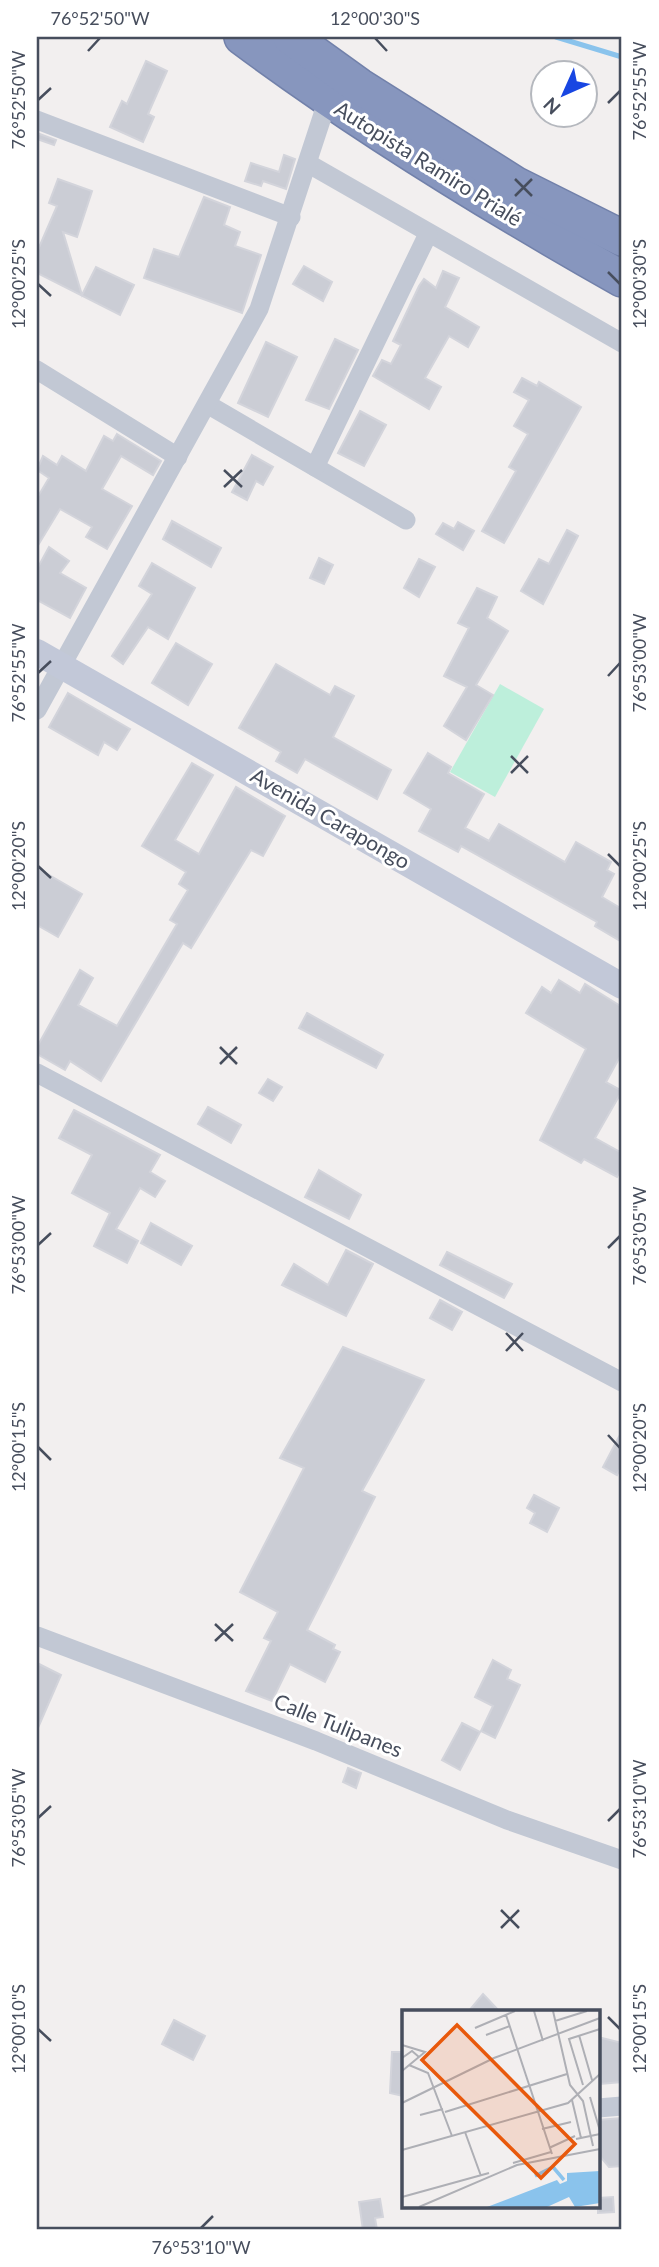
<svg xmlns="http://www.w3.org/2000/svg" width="659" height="2267" font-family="Lato,sans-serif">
  <rect width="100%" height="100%" fill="#f2efef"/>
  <path fill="#bdefdb" d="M500,684L544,709L495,797L450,772Z"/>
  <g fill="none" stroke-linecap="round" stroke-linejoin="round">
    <path stroke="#8ac3ec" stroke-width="5" d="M556,37L622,57"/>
  </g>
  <g fill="#cbcdd5" stroke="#d3d4db" stroke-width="2">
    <path d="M146,61L167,71L148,114L154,117L143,142L110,127L122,101L127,104Z"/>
    <path d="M37,133L56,140L54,145L37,139Z"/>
    <path d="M284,155L295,159L286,189L263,181L261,186L245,181L251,163L279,172Z"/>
    <path d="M58,179L92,191L77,237L63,232L82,295L96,267L134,285L120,315L37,273V252L57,206L49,203Z"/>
    <path d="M204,197L230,207L224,225L240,232L235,246L261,255L242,313L144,278L154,249L179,257Z"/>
    <path d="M304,266L332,282L323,301L293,284Z"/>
    <path d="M443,271L459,278L445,307L479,327L468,347L449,336L425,378L441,387L429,409L373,376L382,360L391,364L401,345L393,341L419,286L424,279L436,288Z"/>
    <path d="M335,339L358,350L329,409L306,400Z"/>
    <path d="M266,342L297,357L268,417L238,403Z"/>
    <path d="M522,378L537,386L539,382L581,407L504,543L482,531L516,471L509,467L528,434L514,426L529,400L514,392Z"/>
    <path d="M360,411L386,425L364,466L338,453Z"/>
    <path d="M117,434L161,461L153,475L121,456L102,489L132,506L107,549L86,537L92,527L60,509L37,547V498L49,478L37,470L43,456L57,465L62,456L86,471L104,436L113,441Z"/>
    <path d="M252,455L273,467L263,485L256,481L247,500L232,492Z"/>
    <path d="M172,521L221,548L211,567L163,539Z"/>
    <path d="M458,522L474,531L463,550L436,534L443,523L454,529Z"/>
    <path d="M567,530L578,536L543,604L521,591L539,559L549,564Z"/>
    <path d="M49,547L69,561L60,573L86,588L70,618L37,600V569Z"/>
    <path d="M319,558L333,565L324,584L310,578Z"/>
    <path d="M419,559L435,567L419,597L404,588Z"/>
    <path d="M152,563L195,588L168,639L148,627L123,664L112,656L152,594L139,586Z"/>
    <path d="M477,588L497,597L487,618L508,631L476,685L493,695L466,740L444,726L467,687L444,676L469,628L458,623Z"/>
    <path d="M176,643L212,664L188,705L152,683Z"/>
    <path d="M276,664L330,695L335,686L354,696L333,737L391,770L377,799L305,759L297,773L276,761L281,752L239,728Z"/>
    <path d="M68,693L130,729L117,750L104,742L98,755L49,727Z"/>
    <path d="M428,753L451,767L448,773L484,794L465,828L489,841L499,824L565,862L576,842L611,862L607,870L614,874L602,897L622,909V942L595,926L597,922L461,846L458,852L419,831L431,809L404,793Z"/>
    <path d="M192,763L213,775L175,840L199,854L236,787L285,816L263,856L251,850L191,948L183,943L101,1081L70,1061L65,1070L37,1054V1047L80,970L93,978L78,1005L117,1026L177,924L170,920L188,890L179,884L186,872L142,846Z"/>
    <path d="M37,868L82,894L58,937L37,925Z"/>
    <path d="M559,980L580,993L585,984L622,1007V1053L606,1082L622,1091L595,1138L622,1153V1167L617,1177L584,1159L581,1163L540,1140L586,1049L526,1013L542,987L551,993Z"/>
    <path d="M307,1013L383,1055L376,1068L299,1028Z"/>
    <path d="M268,1079L282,1087L273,1101L259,1093Z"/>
    <path d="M208,1107L241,1125L231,1143L198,1124Z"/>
    <path d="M74,1110L160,1155L150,1172L165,1181L155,1197L140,1188L116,1229L138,1241L127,1263L94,1246L110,1213L72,1193L92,1155L59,1138Z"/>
    <path d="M319,1170L361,1195L349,1219L305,1197Z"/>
    <path d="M151,1223L192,1246L181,1265L141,1243Z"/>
    <path d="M346,1250L373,1264L346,1316L282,1285L294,1264L328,1285Z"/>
    <path d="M447,1252L512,1284L504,1298L440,1265Z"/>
    <path d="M440,1300L462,1312L452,1330L430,1318Z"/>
    <path d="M343,1347L424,1380L362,1491L375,1497L307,1630L335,1645L333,1649L340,1652L325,1682L290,1664L272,1701L246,1691L271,1641L264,1638L278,1612L240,1592L304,1468L280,1458Z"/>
    <path d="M622,1431V1465L617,1475L603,1467Z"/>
    <path d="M534,1495L559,1508L547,1532L530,1523L535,1513L527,1508Z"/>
    <path d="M493,1660L511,1670L507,1679L520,1685L495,1738L481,1731L493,1706L475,1697Z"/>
    <path d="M37,1663L61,1675L37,1730Z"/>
    <path d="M462,1723L480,1732L460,1770L442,1760Z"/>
    <path d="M348,1768L361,1773L356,1788L343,1782Z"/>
    <path d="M483,1994L500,2012H468Z"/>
    <path d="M174,2020L205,2036L193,2060L162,2044Z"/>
    <path d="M598,2037L622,2043V2082L600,2084Z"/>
    <path d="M392,2052H403V2096L390,2093Z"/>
    <path d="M622,2118V2166L609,2167L598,2154V2120Z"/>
    <path d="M613,2197L614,2212L598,2213V2198Z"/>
    <path d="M380,2199L383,2217L375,2218L377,2230H363L359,2202Z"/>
  </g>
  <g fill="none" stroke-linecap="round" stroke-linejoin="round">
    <defs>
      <g id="highway">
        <path d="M242,37C363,127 491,205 622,279"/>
        <path d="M291,37L359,86L516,185L622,238"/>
      </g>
    </defs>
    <use href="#highway" stroke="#7281aa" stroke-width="38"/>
    <g stroke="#c2c8d4" stroke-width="19">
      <path d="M37,120L291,217"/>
      <path d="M309,164L622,343"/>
      <path d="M37,370L178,457"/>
      <path d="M207,404L406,520"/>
      <path d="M315,467L428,234"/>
      <path d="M37,710L259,309L330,93"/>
      <path d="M37,1073L622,1382"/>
      <path d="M37,1636L316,1741L507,1820L622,1860"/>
      <path d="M598,2108L622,2106"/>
    </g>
    <path stroke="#c2c8d8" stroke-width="26" d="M37,652L622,986"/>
    <use href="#highway" stroke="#8796be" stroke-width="35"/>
  </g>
  <path fill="none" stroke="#474e5d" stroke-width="2.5" d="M375,38L387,51M88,51L100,38M38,100L51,88M608,103L620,91M515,179L532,196M515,196L532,179M608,272L620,284M38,284L51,296M224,470L242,487M224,487L242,470M38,673L51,661M608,676L620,663M511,756L528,773M511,773L528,756M608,854L620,866M38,866L51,878M220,1047L237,1064M220,1064L237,1047M38,1245L51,1233M608,1248L620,1236M506,1333L523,1351M506,1351L523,1333M608,1435L620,1448M38,1447L51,1460M215,1624L233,1641M215,1641L233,1624M38,1818L51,1806M608,1821L620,1809M501,1910L519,1928M501,1928L519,1910M608,2017L620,2029M38,2029L51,2041M201,2228L213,2216"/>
  <g text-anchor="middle" stroke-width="6" stroke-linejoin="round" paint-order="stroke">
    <g font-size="21" fill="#474e5d" stroke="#fff">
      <text transform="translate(428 164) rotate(32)" y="7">Autopista Ramiro Prialé</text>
      <text transform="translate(330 819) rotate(30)" y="7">Avenida Carapongo</text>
      <text transform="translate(338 1726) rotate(22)" y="7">Calle Tulipanes</text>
    </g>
  </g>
  <g transform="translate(402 2010)">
    <rect width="198" height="198" fill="#f2efef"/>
    <path d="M198,161V193L173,197L167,187L145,197H85L155,170L158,174L165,171V163Z" fill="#8ac3ec"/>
    <path fill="none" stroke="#8ac3ec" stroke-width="3.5" d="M133,166L151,157L162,170"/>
    <path fill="none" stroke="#aeafb5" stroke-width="2" d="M132,1L141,31M151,1L168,75L181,91L191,136M104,5L150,144M153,11L185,1M73,18L113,1M84,25L108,16M177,25L190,70M0,35L23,42L0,61M0,48L10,41L17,47M7,55L26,63L50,126M181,75L167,29L198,19M188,87L198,121M170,90L179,128M0,93L92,48L198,8M43,102L165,64M18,105L41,99M140,119L169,112M63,122L79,166M174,129L198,124M147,138L173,126M0,140L166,93L198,64M111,153L149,142M0,187L87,163M17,197L115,155L198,139"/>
    <path fill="#e8590c" fill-opacity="0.15" stroke="#e8590c" stroke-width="3.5" d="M55,15L173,134L139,168L20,50Z"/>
    <rect width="198" height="198" fill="none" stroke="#474e5d" stroke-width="3.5"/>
  </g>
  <rect width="659" height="2267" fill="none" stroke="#ffffff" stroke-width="77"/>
  <g transform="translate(564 94) rotate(225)"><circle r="33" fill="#ffffff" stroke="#b5b8be" stroke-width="2"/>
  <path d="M0-5L12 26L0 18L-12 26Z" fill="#1846e2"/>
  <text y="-10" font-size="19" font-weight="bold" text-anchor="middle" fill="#474e5d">N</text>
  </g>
  <rect x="38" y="38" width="582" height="2190" fill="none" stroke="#474e5d" stroke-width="2.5"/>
  <g font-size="18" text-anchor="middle" fill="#474e5d">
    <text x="100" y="25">76°52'50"W</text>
    <text x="375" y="25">12°00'30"S</text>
    <text transform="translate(640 91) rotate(-90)" y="6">76°52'55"W</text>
    <text transform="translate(19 100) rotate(-90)" y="6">76°52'50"W</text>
    <text transform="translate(19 284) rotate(-90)" y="6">12°00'25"S</text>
    <text transform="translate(640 284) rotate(-90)" y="6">12°00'30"S</text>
    <text transform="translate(640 663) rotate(-90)" y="6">76°53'00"W</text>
    <text transform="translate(19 673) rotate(-90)" y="6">76°52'55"W</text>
    <text transform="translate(19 866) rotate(-90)" y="6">12°00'20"S</text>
    <text transform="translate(640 866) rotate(-90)" y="6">12°00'25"S</text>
    <text transform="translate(640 1236) rotate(-90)" y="6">76°53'05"W</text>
    <text transform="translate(19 1245) rotate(-90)" y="6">76°53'00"W</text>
    <text transform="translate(19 1447) rotate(-90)" y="6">12°00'15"S</text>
    <text transform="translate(640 1448) rotate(-90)" y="6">12°00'20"S</text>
    <text transform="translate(640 1809) rotate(-90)" y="6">76°53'10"W</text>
    <text transform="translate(19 1818) rotate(-90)" y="6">76°53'05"W</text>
    <text transform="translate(19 2029) rotate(-90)" y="6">12°00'10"S</text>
    <text transform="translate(640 2029) rotate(-90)" y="6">12°00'15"S</text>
    <text x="201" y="2254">76°53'10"W</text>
  </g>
</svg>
